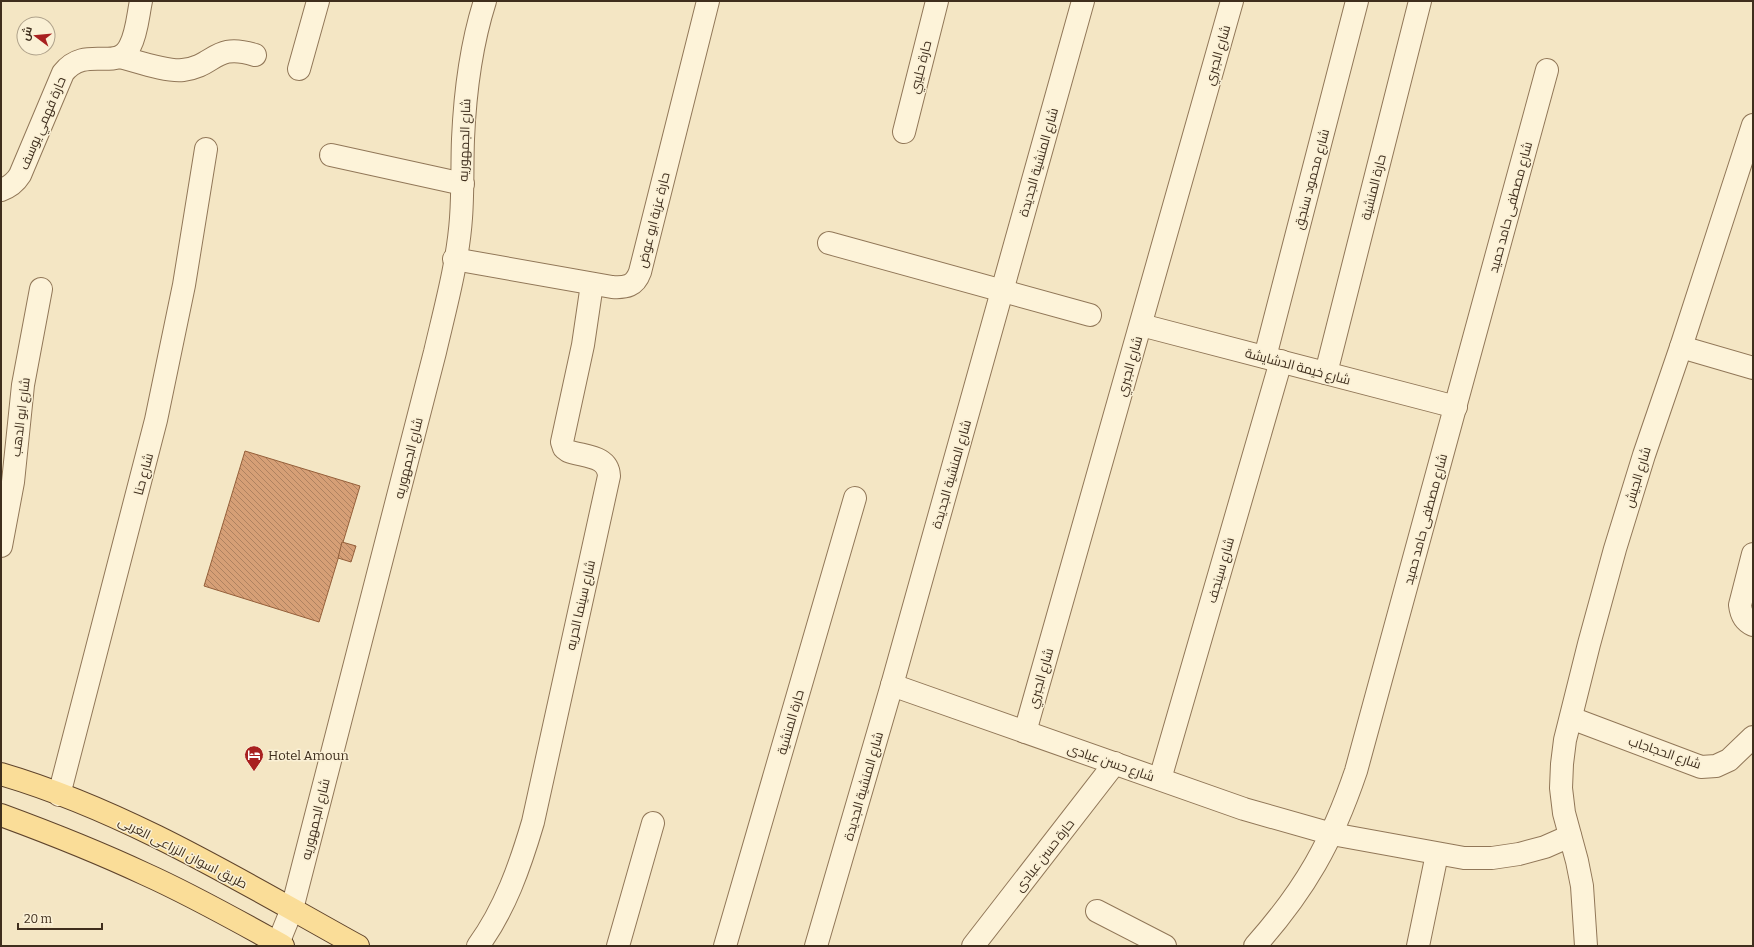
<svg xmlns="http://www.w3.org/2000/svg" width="1754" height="947" font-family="Bitter,Cairo,serif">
  <defs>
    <pattern id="building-back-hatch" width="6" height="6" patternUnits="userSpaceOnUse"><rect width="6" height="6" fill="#d69f76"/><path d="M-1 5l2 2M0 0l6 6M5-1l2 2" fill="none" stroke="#af8260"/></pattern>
  </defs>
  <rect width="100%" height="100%" fill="#f4e6c4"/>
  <g fill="url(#building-back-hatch)" stroke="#945f3a">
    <path d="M245,451L360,486L319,622L204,586Z"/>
    <path d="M342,542L356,546L351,562L338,558Z"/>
  </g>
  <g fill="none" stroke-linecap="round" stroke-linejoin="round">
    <defs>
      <g id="minor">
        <path d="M120,57C136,61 167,72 183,70C216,66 214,42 255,55"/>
        <path d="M299,69L318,1"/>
        <path d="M904,132L937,1"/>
        <path d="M331,155L463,184"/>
        <path d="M1,190C10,187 15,183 20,175L63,73C86,44 117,73 130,46C137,33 138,15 141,1"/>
        <path d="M829,243L1090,315"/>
        <path d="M454,259L612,287C626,288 635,286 640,272L708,1"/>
        <path d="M1141,325L1456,407"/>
        <path d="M1681,347L1753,368"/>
        <path d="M1265,357L1357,1"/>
        <path d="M1326,373L1420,1"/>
        <path d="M1,546L13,482L23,385L41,289"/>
        <path d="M1753,554L1740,605C1741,614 1744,621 1753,625"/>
        <path d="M892,685L1244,809L1332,834L1464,858H1492L1519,854L1545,847L1570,836"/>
        <path d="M1571,718L1701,767L1716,766L1729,760L1753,737"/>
        <path d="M1025,732L1232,1"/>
        <path d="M1160,779L1281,361"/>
        <path d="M59,795L156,420L184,285L206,149"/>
        <path d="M1097,911L1165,946"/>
        <path d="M277,946L292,909L435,352C445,309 458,262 461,218C463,191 462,165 463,139C465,93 471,45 485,1"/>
        <path d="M478,946C505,909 520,866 533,822L609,476C608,455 584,457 568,451L564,448L562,442L583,345L592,284"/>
        <path d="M618,946L653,823"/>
        <path d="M725,946L855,498"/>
        <path d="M816,946L892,685L1083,1"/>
        <path d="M973,946L1115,763"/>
        <path d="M1255,946C1305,890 1332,842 1356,771L1547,70"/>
        <path d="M1418,946L1437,854"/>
        <path d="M1586,946L1582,886L1577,861L1564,813L1561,788L1562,764L1565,740L1589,644L1615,549L1644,455L1681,347L1753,125"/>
      </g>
      <g id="major">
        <path d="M1,774C127,811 244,883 358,946"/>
        <path d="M1,815C50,833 98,852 145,874C192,895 238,921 283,946"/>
      </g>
    </defs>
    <use href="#minor" stroke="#917758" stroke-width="24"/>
    <use href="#major" stroke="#5f442c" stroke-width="24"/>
    <use href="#minor" stroke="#fdf3d9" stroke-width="22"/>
    <use href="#major" stroke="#fadd98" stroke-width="22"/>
  </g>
  <defs>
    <symbol id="hotel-pin" viewBox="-11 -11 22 30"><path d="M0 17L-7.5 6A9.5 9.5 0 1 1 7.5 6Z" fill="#a82020" stroke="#faf0d5"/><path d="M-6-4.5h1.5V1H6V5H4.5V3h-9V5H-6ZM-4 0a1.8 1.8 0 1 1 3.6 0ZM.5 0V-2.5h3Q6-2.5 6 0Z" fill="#fff"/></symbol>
  </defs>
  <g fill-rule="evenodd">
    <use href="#hotel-pin" x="243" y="744" width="22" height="30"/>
  </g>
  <g text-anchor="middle" stroke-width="3" stroke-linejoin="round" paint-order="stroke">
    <g font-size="13" fill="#3f2e1d" stroke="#faf0d5">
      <text transform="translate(1217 55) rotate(-74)" y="5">شارع الجبري</text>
      <text transform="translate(920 67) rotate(-76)" y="5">حارة حليبي</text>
      <text transform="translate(42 123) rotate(-67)" y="5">حارة فهمي يوسف</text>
      <text transform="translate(464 140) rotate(-88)" y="5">شارع الجمهوريه</text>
      <text transform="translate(1038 162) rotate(-74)" y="5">شارع المنشية الجديدة</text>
      <text transform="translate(1311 179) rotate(-75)" y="5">شارع محمود سنجق</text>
      <text transform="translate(1373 187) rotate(-76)" y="5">حارة المنشية</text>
      <text transform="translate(1510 207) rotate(-75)" y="5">شارع مصطفى حامد حميد</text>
      <text transform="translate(653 220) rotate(-76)" y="5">حارة عزبة ابو عوض</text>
      <text transform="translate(1129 366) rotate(-74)" y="5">شارع الجبري</text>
      <text transform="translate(1298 366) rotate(15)" y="5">شارع خيمة الدشايشة</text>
      <text transform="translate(20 417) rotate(-83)" y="5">شارع ابو الدهب</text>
      <text transform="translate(408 458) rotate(-76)" y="5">شارع الجمهوريه</text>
      <text transform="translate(143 474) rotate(-75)" y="5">شارع حنا</text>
      <text transform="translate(951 474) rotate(-74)" y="5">شارع المنشية الجديدة</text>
      <text transform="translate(1637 477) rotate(-73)" y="5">شارع الجيش</text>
      <text transform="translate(1425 519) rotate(-75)" y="5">شارع مصطفى حامد حميد</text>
      <text transform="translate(1220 570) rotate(-74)" y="5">شارع سينجف</text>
      <text transform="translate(580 605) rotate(-77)" y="5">شارع سينما الحريه</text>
      <text transform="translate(1040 678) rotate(-74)" y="5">شارع الجبري</text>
      <text transform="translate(790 722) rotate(-74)" y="5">حارة المنشية</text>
      <text transform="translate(1665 752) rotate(19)" y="5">شارع الحجاجاب</text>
      <text transform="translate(1111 762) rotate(19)" y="5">شارع حسن عبادى</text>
      <text transform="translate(863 786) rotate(-74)" y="5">شارع المنشية الجديدة</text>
      <text transform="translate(315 819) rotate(-76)" y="5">شارع الجمهوريه</text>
      <text transform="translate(183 852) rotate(27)" y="5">طريق اسوان الزراعى الغربى</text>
      <text transform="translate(1044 855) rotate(-52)" y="5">حارة حسن عبادى</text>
    </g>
    <g font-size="13" fill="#3f2e1d" stroke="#faf0d5" text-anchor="start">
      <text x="268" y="760">Hotel Amoun</text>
    </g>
  </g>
  <rect width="1754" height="947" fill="none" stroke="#3f2e1d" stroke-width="4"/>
  <g transform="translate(36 36) rotate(286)"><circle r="19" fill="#faf0d5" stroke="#afa28b"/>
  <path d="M0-3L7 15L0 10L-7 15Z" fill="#a82020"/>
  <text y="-6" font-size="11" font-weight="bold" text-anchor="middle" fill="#3f2e1d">ش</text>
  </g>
  <path d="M18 923v6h84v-6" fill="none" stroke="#3f2e1d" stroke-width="2"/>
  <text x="24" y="923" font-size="12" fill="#3f2e1d" stroke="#faf0d5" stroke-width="3" paint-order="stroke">20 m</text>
</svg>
